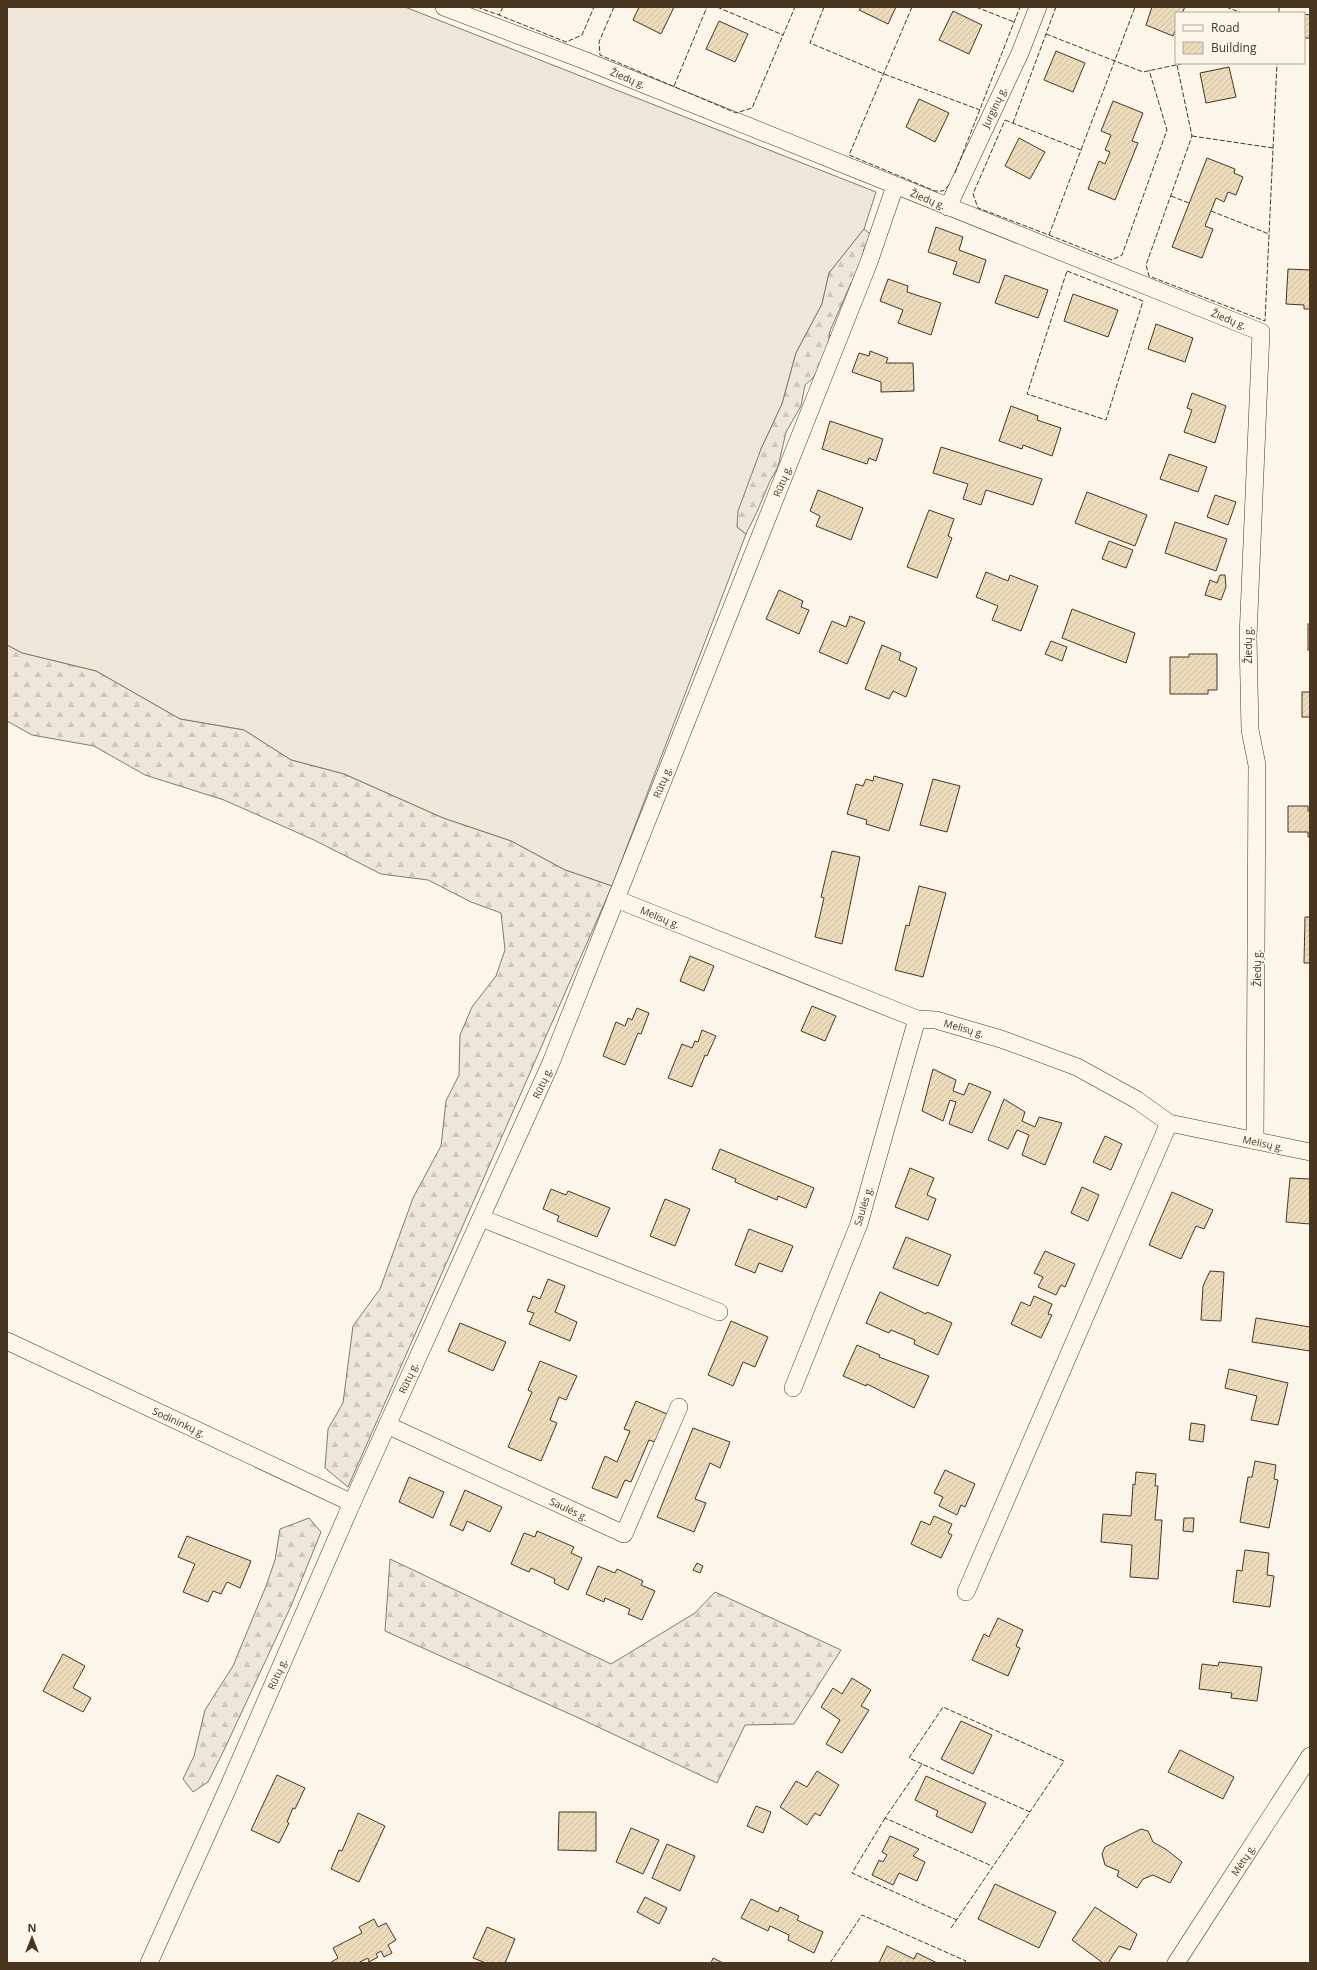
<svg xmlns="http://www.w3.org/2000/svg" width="1317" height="1970" font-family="'Open Sans',sans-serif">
  <defs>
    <pattern id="forest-firs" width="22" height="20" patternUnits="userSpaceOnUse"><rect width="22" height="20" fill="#ede6d9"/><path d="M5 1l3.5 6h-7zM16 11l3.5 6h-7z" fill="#cdc6ba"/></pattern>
    <pattern id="building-hatch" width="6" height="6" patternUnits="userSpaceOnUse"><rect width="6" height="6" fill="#ecdcbc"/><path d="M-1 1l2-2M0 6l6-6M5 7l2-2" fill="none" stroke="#ccbda1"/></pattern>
  </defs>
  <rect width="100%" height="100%" fill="#fbf6e9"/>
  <path fill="#ede6d9" stroke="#887966" d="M7,7H405L876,192L864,229L829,273L822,304L796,353L782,404L761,449L737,527L746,534L612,886L565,870L511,841L443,818L344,774L291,760L244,730L180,719L96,671L22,653L7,645Z"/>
  <g fill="url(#forest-firs)" stroke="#887966">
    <path d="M864,229L873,236L864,249L861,267L851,283L830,331L827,353L813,378L805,385L801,406L786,432L778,467L770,481L757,512L746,534L737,527L738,511L761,449L782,404L796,353L822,304L829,273Z"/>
    <path d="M7,645L22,653L96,671L180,719L244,730L291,760L344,774L443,818L511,841L565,870L612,886L348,1487L325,1468L328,1429L343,1403L353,1326L380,1289L413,1198L441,1146L446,1101L459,1075L460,1035L472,1007L496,976L505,950L501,913L471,902L428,880L381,874L314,840L224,800L145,775L94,746L32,735L7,721Z"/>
    <path d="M309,1518L321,1532L291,1606L225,1748L208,1782L193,1792L183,1779L194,1756L205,1710L233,1666L266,1586L275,1560L280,1529Z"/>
    <path d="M390,1559L611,1664L695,1613L715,1592L841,1650L794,1724L745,1725L717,1783L581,1719L385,1631Z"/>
  </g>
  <g fill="url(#building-hatch)" stroke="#4a3520">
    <path d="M639,7H674L661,34L633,20Z"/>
    <path d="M861,7H896L888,24L859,10Z"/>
    <path d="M1152,7H1185L1182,13H1176V29L1173,36L1146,25Z"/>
    <path d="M953,11L982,25L969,54L939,40Z"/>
    <path d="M1304,14L1310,15V38H1304Z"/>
    <path d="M719,21L748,34L735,62L706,49Z"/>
    <path d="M1056,51L1085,63L1073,92L1044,80Z"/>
    <path d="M1229,67L1236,97L1206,103L1200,73Z"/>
    <path d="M919,99L949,113L935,142L906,127Z"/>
    <path d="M1113,101L1143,113L1132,141L1138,143L1115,200L1088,189L1099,161L1105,164L1110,152L1105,150L1111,135L1101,131Z"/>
    <path d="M1019,138L1045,152L1030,179L1005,166Z"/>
    <path d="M1207,158L1235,169L1234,173L1243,177L1236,195L1228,192L1224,202L1216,198L1205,226L1213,229L1202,258L1172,247Z"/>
    <path d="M936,227L963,237L959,250L986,260L979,283L953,274L957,262L928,252Z"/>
    <path d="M1288,269L1310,270V309H1304V305L1286,304Z"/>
    <path d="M1005,275L1048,290L1038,318L995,303Z"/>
    <path d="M888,279L908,286L907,292L941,303L931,335L898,323L903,310L880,301Z"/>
    <path d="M1073,294L1118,310L1108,337L1064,321Z"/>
    <path d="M1156,324L1193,338L1185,362L1148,349Z"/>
    <path d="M870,351L888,358L886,363H913L914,391L881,392V382L852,372L859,353L869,356Z"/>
    <path d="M1192,393L1226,406L1215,443L1184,432L1192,410L1187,408Z"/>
    <path d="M1011,406L1038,416L1037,420L1061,428L1052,456L1023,445L1022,449L999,441Z"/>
    <path d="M830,421L883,439L876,461L869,458L867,464L822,449Z"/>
    <path d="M941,447L1042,479L1033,505L986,490L981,505L963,499L968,484L933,473Z"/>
    <path d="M1169,454L1207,467L1198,492L1160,479Z"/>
    <path d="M818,490L863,508L851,540L816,526L820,516L810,511Z"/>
    <path d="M1087,492L1147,515L1135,546L1075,523Z"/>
    <path d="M1215,495L1236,502L1228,525L1207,517Z"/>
    <path d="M929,510L954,519L948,536L952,538L937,578L907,567Z"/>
    <path d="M1175,522L1227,539L1216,571L1165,553Z"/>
    <path d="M1109,541L1133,550L1126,568L1102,559Z"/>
    <path d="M986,572L1008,581L1010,575L1038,586L1021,631L992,620L998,606L976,597Z"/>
    <path d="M1220,575H1225L1226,587L1221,600L1205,595L1210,580L1217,583Z"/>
    <path d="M779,590L803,601L801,607L809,610L799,634L766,619Z"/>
    <path d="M1072,609L1135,633L1126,663L1062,638Z"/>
    <path d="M850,616L865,622L847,664L819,652L832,621L846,627Z"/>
    <rect x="1308" y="624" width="2" height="26"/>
    <path d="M1051,641L1067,647L1062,661L1045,654Z"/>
    <path d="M882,645L901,653L899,660L917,668L906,697L893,691L889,699L865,689Z"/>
    <path d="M1189,654H1217V690H1208V694H1170V657H1189Z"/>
    <rect x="1302" y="692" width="8" height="25"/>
    <path d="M874,776L903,784L889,831L866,824L867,820L847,814L856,784L863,786L866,779L873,781Z"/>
    <path d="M933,779L960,786L947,832L920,825Z"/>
    <path d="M1288,806H1308V811H1310V837H1308V832H1288Z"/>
    <path d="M832,851L860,857L842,944L815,937L824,898L821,897Z"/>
    <path d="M919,886L946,893L923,977L895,970L906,925L909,926Z"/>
    <path d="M1305,917H1310V963H1304Z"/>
    <path d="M690,956L714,966L704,991L680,981Z"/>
    <path d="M812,1006L836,1016L825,1041L801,1031Z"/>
    <path d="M637,1008L649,1013L641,1034L638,1033L625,1065L603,1056L616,1022L625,1026L628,1018L632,1020Z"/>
    <path d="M702,1030L716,1036L707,1056L705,1055L692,1087L668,1078L682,1044L692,1048L695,1041L698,1042Z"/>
    <path d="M933,1069L956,1080L953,1091L964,1095L969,1083L991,1092L972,1133L949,1124L956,1102L950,1100L943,1121L922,1111Z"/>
    <path d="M1004,1099L1025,1112L1022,1121L1035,1127L1039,1117L1062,1123L1045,1165L1022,1155L1029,1135L1017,1130L1008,1149L988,1140Z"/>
    <path d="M1105,1136L1122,1144L1111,1170L1093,1162Z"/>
    <path d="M720,1149L814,1188L806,1208L778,1196L777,1200L735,1182L736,1179L712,1169Z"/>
    <path d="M910,1168L934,1178L927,1195L936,1199L928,1220L895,1207Z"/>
    <path d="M1290,1178L1310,1179V1224L1286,1222Z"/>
    <path d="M1082,1187L1099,1195L1088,1221L1071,1213Z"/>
    <path d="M551,1189L566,1195L568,1191L610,1208L597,1237L557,1221L559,1216L543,1209Z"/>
    <path d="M1172,1192L1213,1210L1204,1229L1196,1226L1181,1259L1149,1245Z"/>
    <path d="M665,1199L690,1209L675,1246L650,1236Z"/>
    <path d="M749,1229L793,1246L782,1272L759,1263L755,1273L735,1265Z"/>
    <path d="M906,1237L951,1255L938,1286L893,1268Z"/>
    <path d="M1045,1251L1075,1264L1065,1287L1061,1285L1056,1295L1038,1287L1043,1277L1034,1273Z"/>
    <path d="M1210,1271L1224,1272L1221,1321L1201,1320L1203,1286Z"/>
    <path d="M548,1279L565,1286L555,1312L577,1322L570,1341L529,1324L534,1313L527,1311L533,1296L540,1299Z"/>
    <path d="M880,1292L926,1314L927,1312L952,1323L938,1355L914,1344L915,1340L891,1330L889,1333L866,1323Z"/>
    <path d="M1034,1296L1052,1304L1048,1314L1052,1315L1041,1338L1011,1324L1021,1302L1030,1306Z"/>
    <path d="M1256,1318L1310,1327V1351L1252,1342Z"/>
    <path d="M731,1321L768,1337L755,1367L743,1362L733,1386L708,1375Z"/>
    <path d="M460,1323L506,1342L493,1371L448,1351Z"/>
    <path d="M857,1345L880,1355L879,1357L929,1376L914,1408L867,1384L866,1386L843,1376Z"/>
    <path d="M540,1361L577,1376L566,1400L559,1397L550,1420L557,1423L541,1461L508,1447L532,1392L528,1390Z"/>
    <path d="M1229,1369L1288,1383L1278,1425L1251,1420L1257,1396L1225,1388Z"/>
    <path d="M636,1401L667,1414L655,1442L649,1440L631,1482L625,1480L617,1498L592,1488L605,1456L617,1462L630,1431L624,1429Z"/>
    <path d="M1191,1423L1205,1425L1203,1442L1189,1440Z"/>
    <path d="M693,1428L730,1442L720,1468L710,1463L695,1499L706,1503L694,1532L657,1517Z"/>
    <path d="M1255,1461L1276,1465L1274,1479L1278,1480L1269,1528L1240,1522L1248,1477H1252Z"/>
    <path d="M945,1470L975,1484L965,1507L961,1505L957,1515L939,1506L943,1497L934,1493Z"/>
    <path d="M1136,1472L1156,1474L1155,1486H1158L1155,1520H1162L1158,1579L1130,1577L1132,1545L1101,1542L1103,1514L1131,1516L1133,1484L1135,1485Z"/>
    <path d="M409,1477L444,1492L433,1518L399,1502Z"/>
    <path d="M465,1490L502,1507L490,1532L467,1521L463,1531L450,1525Z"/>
    <path d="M934,1516L952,1524L948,1533L952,1535L941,1558L911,1544L921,1521L930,1525Z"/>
    <path d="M1184,1518H1194L1193,1532L1183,1531Z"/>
    <path d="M537,1531L574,1547L571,1553L582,1558L568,1590L554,1583L555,1579L531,1568L529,1572L511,1564L524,1533L535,1537Z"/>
    <path d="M187,1536L251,1561L240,1588L227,1582L221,1594L213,1591L208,1602L183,1592L195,1564L178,1557Z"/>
    <path d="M1245,1550L1269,1553L1267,1575L1274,1576L1270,1607L1233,1602L1237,1570L1242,1571Z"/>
    <path d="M697,1563L703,1566L700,1573L693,1570Z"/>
    <path d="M598,1566L615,1573L617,1569L643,1581L641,1585L655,1591L642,1620L628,1614L630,1609L605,1598L604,1602L586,1594Z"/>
    <path d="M998,1618L1023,1630L1016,1646L1020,1648L1008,1676L972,1660L984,1634L989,1637Z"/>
    <path d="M63,1654L85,1666L73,1688L91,1698L83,1712L43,1691Z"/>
    <path d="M1219,1662L1262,1667L1257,1701L1231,1698L1232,1693L1199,1689L1202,1664L1218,1666Z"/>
    <path d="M852,1678L871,1690L861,1706L869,1710L842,1753L826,1744L840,1720L821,1707L833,1688L842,1694Z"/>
    <path d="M961,1721L992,1735L973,1774L941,1759Z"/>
    <path d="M1180,1750L1234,1777L1223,1799L1168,1772Z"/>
    <path d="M817,1771L839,1785L820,1816L815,1813L807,1825L780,1807L796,1781L807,1787Z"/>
    <path d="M277,1775L305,1788L295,1809L293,1808L287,1822L289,1823L279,1843L251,1830Z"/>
    <path d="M926,1776L986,1803L972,1833L936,1816L938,1811L915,1800Z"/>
    <path d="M756,1806L771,1812L763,1833L747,1826Z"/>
    <path d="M559,1812H596V1851L558,1850Z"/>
    <path d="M358,1813L385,1826L359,1882L331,1869L339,1850L342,1851Z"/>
    <path d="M631,1828L659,1840L643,1874L616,1862Z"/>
    <path d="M1141,1829L1148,1831L1153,1842L1167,1850L1182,1862L1170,1883L1153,1875L1143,1879L1137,1888L1117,1876L1119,1871L1105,1865L1102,1854L1105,1847Z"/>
    <path d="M890,1836L919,1849L913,1856L925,1862L917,1881L899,1873L893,1885L872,1875L879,1860L883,1862L887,1855L882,1852Z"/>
    <path d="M667,1844L695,1856L680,1891L652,1878Z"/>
    <path d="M995,1884L1056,1912L1039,1948L978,1919Z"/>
    <path d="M645,1897L667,1908L659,1924L637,1912Z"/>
    <path d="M751,1899L778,1912L780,1907L799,1916L797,1920L823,1932L814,1953L788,1940L789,1935L770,1926L768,1931L741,1918Z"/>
    <path d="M1095,1907L1137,1934L1130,1950L1119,1946L1108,1963H1103L1072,1940Z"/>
    <path d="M374,1919L378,1927L386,1923L396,1940L388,1945L392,1953L384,1957L381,1951L376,1954L378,1957L369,1962L368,1958L358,1963H330L338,1958L333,1948L362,1933L359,1927Z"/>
    <path d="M487,1927L515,1939L505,1963H486L473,1958Z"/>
    <path d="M887,1946L914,1959L917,1953L937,1963H879Z"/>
    <path d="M713,1958L723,1963H711Z"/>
  </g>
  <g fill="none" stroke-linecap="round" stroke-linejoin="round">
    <defs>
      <g id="minor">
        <path d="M444,7L581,59L1261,332L1248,637L1250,730L1257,765L1255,1141"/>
        <path d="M948,207L1020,53L1038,7"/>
        <path d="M616,899L917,1019L936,1020L1001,1039L1077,1067L1137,1100L1169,1123L1310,1152"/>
        <path d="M481,1218L719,1312"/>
        <path d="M7,1341L352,1503"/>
        <path d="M793,1388L859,1224L917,1019"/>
        <path d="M387,1425L624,1534L679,1407"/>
        <path d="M966,1592L1169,1123"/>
        <path d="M149,1963L227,1790L352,1503L550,1065L869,262L895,186"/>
        <path d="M1176,1963L1310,1756"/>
      </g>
    </defs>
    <use href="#minor" stroke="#4a3520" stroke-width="18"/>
    <use href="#minor" stroke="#fbf6e9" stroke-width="17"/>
    <g stroke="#4a3520" stroke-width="1" stroke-dasharray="5 2" stroke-linecap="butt">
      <path d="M477,7L499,15"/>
      <path d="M503,7L499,15L566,42L582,35L594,7"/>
      <path d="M614,7L599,42L600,55L736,113L752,108L795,7"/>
      <path d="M717,7L783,35"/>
      <path d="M824,7L810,43L884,74L980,110"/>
      <path d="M912,7L849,155L935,191H943L950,184"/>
      <path d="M976,7L1014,22"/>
      <path d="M1226,7L1242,13"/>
      <path d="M1279,13V7"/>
      <path d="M1046,34L1143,72L1185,63"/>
      <path d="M1177,65L1192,136L1146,265L1149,276L1265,321L1277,63"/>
      <path d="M674,86L707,7"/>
      <path d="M1005,120L1081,150L1049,235L978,208L973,194Z"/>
      <path d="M1013,123L1056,7"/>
      <path d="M1192,136L1273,148"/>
      <path d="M1081,150L1135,7"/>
      <path d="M955,173L1020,7"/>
      <path d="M1171,196L1189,203"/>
      <path d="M1211,211L1269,234"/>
      <path d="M1049,235L1112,260L1122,255L1167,130L1149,70"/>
      <path d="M1067,271L1143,301L1106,420L1027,394Z"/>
      <path d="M922,1764L909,1758L943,1707L1064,1761L1030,1812"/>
      <path d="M885,1818L852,1873L957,1920"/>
      <path d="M951,1928L1030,1812L922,1764L885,1818L992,1866"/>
      <path d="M830,1963L862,1915L966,1961L964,1963"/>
    </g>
  </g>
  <g text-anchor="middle" stroke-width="3" stroke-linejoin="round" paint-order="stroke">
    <g font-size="10" fill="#4a3520" stroke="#fbf6e9">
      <text transform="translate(628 78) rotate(22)" y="4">Žiedų g.</text>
      <text transform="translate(994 107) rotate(-65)" y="4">Jurginų g.</text>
      <text transform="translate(928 199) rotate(22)" y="4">Žiedų g.</text>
      <text transform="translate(1229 319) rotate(22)" y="4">Žiedų g.</text>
      <text transform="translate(782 481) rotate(-68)" y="4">Rūtų g.</text>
      <text transform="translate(1248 645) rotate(-90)" y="4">Žiedų g.</text>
      <text transform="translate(662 782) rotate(-68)" y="4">Rūtų g.</text>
      <text transform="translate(660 917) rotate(22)" y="4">Melisų g.</text>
      <text transform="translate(1257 968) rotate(-90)" y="4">Žiedų g.</text>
      <text transform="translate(964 1028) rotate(16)" y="4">Melisų g.</text>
      <text transform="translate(542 1083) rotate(-66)" y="4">Rūtų g.</text>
      <text transform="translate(1263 1143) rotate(12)" y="4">Melisų g.</text>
      <text transform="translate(863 1206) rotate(-73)" y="4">Saulės g.</text>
      <text transform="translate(408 1378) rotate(-66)" y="4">Rūtų g.</text>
      <text transform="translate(179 1422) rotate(25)" y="4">Sodininkų g.</text>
      <text transform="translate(569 1509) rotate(25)" y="4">Saulės g.</text>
      <text transform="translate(277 1674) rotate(-66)" y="4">Rūtų g.</text>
      <text transform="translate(1243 1860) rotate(-57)" y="4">Mėtų g.</text>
    </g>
  </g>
  <rect width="1317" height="1970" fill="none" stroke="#4a3520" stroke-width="16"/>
  <rect x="1175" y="12" width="130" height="52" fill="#fbf6e9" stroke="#b4a999"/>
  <rect x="1183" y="25" width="20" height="6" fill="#fbf6e9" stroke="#b4a999"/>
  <text x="1211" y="32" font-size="12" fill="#4a3520">Road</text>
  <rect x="1183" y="42" width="20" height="12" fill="url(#building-hatch)" stroke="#b4a999"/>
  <text x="1211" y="52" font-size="12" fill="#4a3520">Building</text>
  <g transform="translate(32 1938)" stroke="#fbf6e9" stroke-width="3" paint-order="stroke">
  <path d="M0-3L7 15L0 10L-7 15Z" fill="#4a3520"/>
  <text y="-6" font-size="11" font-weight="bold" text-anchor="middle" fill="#4a3520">N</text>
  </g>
</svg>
